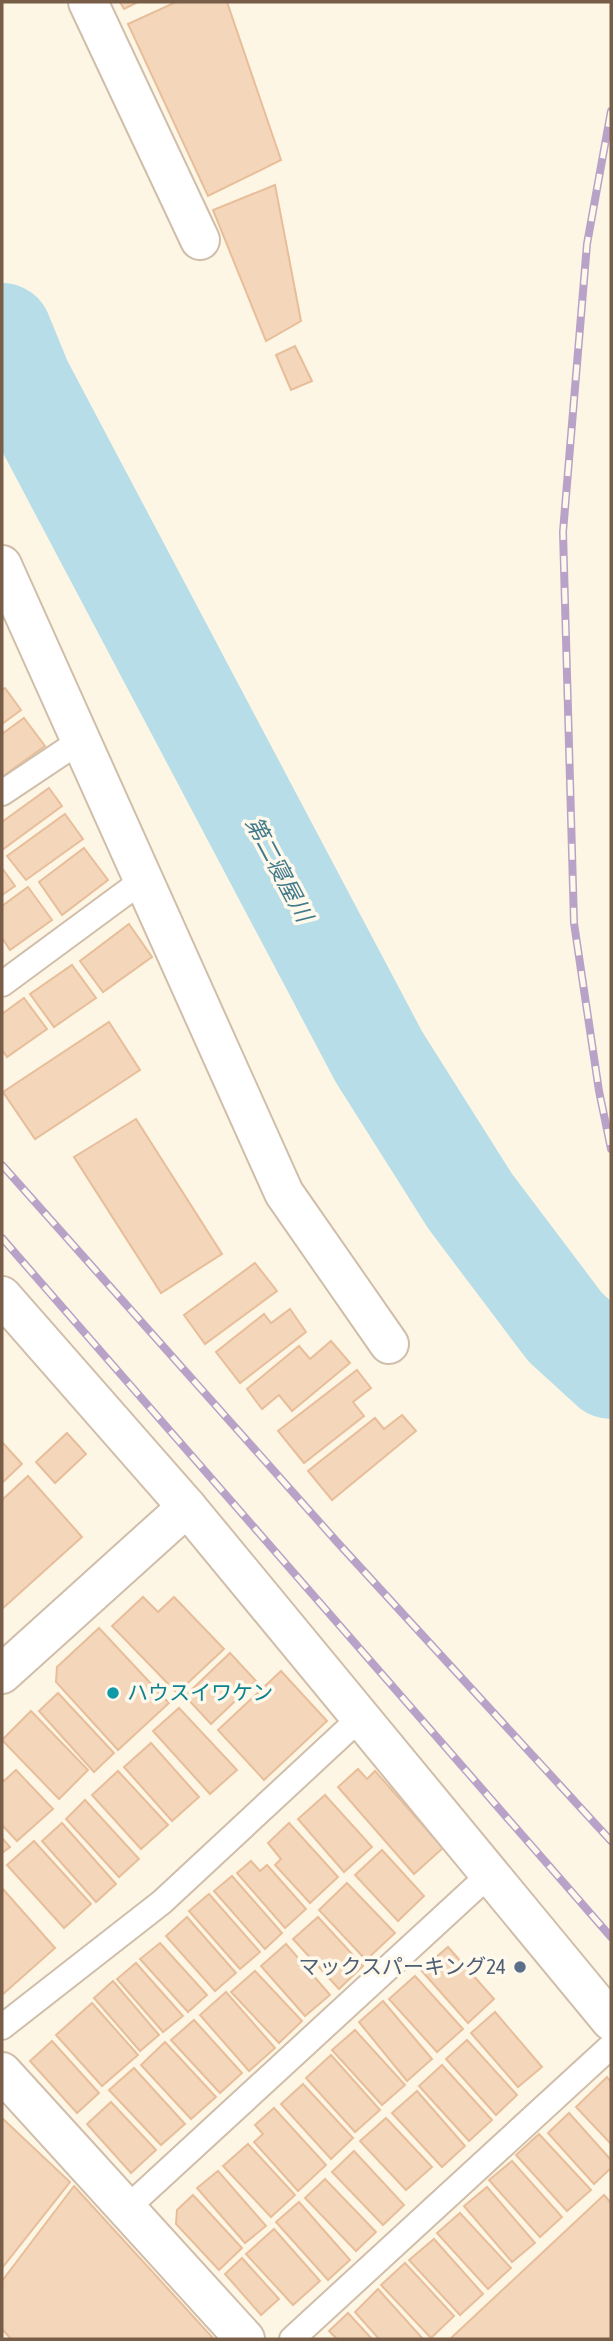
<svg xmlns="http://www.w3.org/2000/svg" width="613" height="2341" font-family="'Asap Condensed','Noto Sans JP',sans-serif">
  <rect width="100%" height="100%" fill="#fdf6e4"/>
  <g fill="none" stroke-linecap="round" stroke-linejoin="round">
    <path stroke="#b7dde8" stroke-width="100" d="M2,333L22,382L379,1057L470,1201L565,1327L611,1369"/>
  </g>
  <g fill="#f4d6ba" stroke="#e8be9a" stroke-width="2">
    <path d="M120,2H138L124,9Z"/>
    <path d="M176,2H227L281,160L208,196L128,24Z"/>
    <path d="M275,185L301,321L266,341L213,210Z"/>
    <path d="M295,346L312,381L291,390L276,355Z"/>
    <path d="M5,688L21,710L2,724V690Z"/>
    <path d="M24,718L45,746L2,777V734Z"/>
    <path d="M49,788L62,806L2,850V822Z"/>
    <path d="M65,814L83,839L26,880L7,856Z"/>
    <path d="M84,848L108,880L62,915L39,882Z"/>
    <path d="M2,868L15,886L2,895Z"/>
    <path d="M28,887L52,920L10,950L2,938V906Z"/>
    <path d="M129,924L152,957L103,992L80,961Z"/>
    <path d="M72,965L96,998L54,1027L30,994Z"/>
    <path d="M24,998L47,1029L7,1057L2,1050V1014Z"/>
    <path d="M109,1022L140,1070L35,1139L3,1092Z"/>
    <path d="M136,1119L222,1254L161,1293L74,1157Z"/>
    <path d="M255,1263L277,1291L205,1344L184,1315Z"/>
    <path d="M290,1309L306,1332L240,1383L216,1352L264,1314L271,1323Z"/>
    <path d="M331,1341L350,1363L292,1411L279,1395L262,1409L247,1389L299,1346L310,1359Z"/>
    <path d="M357,1370L371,1388L353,1402L364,1416L304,1463L278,1431Z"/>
    <path d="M402,1415L416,1431L332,1500L308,1471L375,1418L384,1429Z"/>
    <path d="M67,1433L86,1454L55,1483L36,1462Z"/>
    <path d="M2,1442L22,1464L2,1483Z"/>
    <path d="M28,1476L82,1537L2,1609V1500Z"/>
    <path d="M143,1597L158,1612L174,1597L224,1649L177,1693L112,1626Z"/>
    <path d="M99,1628L169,1703L118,1750L56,1682L57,1667Z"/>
    <path d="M230,1653L256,1681L211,1724L185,1696Z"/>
    <path d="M281,1671L327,1721L264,1780L218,1730Z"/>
    <path d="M58,1693L114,1753L94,1772L39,1711Z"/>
    <path d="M179,1708L237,1770L210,1794L153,1731Z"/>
    <path d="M31,1711L88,1770L59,1799L2,1740Z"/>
    <path d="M151,1743L199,1797L172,1821L124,1767Z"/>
    <path d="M358,1769L367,1779L375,1771L443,1848L414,1874L338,1787Z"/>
    <path d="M16,1770L53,1809L17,1841L2,1825V1778L4,1781Z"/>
    <path d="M118,1771L168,1825L141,1849L92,1795Z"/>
    <path d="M325,1795L372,1847L344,1872L298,1819Z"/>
    <path d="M85,1800L139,1859L119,1877L66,1819Z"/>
    <path d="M62,1823L116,1884L96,1902L42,1841Z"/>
    <path d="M289,1823L338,1877L310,1903L275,1865L281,1859L268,1843Z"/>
    <path d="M2,1838L10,1847L2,1853Z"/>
    <path d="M34,1841L91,1904L64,1928L7,1865Z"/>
    <path d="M382,1850L424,1896L398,1921L355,1875Z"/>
    <path d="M251,1861L260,1871L267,1865L306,1909L285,1928L237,1873Z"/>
    <path d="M232,1876L282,1933L265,1949L214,1891Z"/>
    <path d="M347,1883L395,1933L366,1960L319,1910Z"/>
    <path d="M2,1888L55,1948L2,1995Z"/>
    <path d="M209,1894L260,1952L240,1969L189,1911Z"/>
    <path d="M187,1917L236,1973L215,1991L166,1936Z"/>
    <path d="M318,1917L363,1966L339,1989L293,1939Z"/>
    <path d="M160,1943L207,1995L188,2012L140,1959Z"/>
    <path d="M286,1944L330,1995L305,2016L261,1966Z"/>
    <path d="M448,1947L494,1999L468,2023L421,1970Z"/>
    <path d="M136,1963L183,2016L163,2032L117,1979Z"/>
    <path d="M255,1971L302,2021L279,2043L231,1992Z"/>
    <path d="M415,1976L463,2029L437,2052L389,1999Z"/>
    <path d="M113,1981L159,2035L140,2051L94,1998Z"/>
    <path d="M226,1992L275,2048L249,2071L200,2015Z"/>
    <path d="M383,2001L432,2059L407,2081L359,2022Z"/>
    <path d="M92,2003L138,2055L102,2086L56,2035Z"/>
    <path d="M495,2012L542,2067L518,2087L471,2033Z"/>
    <path d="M194,2020L242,2073L220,2093L171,2040Z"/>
    <path d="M355,2030L405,2085L382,2105L332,2050Z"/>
    <path d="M467,2040L517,2095L496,2115L446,2059Z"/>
    <path d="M52,2041L99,2093L77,2113L30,2061Z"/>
    <path d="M165,2042L216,2097L191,2119L141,2065Z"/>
    <path d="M331,2055L380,2110L355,2132L306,2078Z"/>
    <path d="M442,2065L492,2120L469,2141L419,2086Z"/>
    <path d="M134,2068L185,2124L161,2145L109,2090Z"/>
    <path d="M607,2077L611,2082V2144L576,2107Z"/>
    <path d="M303,2084L353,2138L331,2159L281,2104Z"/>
    <path d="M417,2091L465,2146L442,2167L392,2113Z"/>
    <path d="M111,2102L156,2150L131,2173L87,2124Z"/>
    <path d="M274,2108L326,2165L298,2191L254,2142L263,2134L255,2125Z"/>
    <path d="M569,2113L611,2160V2168L594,2184L548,2133Z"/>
    <path d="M2,2118L70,2182L2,2268Z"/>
    <path d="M386,2118L432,2167L406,2190L360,2141Z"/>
    <path d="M539,2134L591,2190L567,2211L516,2155Z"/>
    <path d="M248,2144L295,2195L271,2217L223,2166Z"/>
    <path d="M354,2151L404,2205L383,2225L332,2172Z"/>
    <path d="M512,2161L562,2217L540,2237L489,2180Z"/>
    <path d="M218,2171L266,2226L245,2243L197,2188Z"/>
    <path d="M325,2179L376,2232L356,2251L305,2198Z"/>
    <path d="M74,2186L212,2337L209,2339H11L2,2329V2281Z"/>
    <path d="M487,2187L535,2243L512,2262L464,2206Z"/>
    <path d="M193,2195L242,2248L219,2270L176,2224L177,2210Z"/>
    <path d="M604,2195L611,2203V2339H450Z"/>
    <path d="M299,2202L350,2260L328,2280L276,2222Z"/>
    <path d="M460,2213L511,2268L488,2289L437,2233Z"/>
    <path d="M274,2229L320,2281L293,2305L246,2254Z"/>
    <path d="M434,2239L483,2294L460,2315L409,2260Z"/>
    <path d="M242,2258L279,2299L261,2315L225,2274Z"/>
    <path d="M405,2263L454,2316L431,2338L381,2285Z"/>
    <path d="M378,2289L423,2339H379L355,2312Z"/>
    <path d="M348,2313L372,2339H337L329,2331Z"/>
  </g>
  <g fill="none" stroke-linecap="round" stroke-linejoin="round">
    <defs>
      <g id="service">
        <path d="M2,793L80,741"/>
        <path d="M2,984L143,880"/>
        <path d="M2,2027L162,1902L361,1717"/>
        <path d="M126,2209L490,1874"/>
        <path d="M292,2339L611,2046"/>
      </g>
      <g id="minor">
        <path d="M88,2L200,240"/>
        <path d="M2,565L284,1193L389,1344"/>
        <path d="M2,1296L187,1507L611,2021"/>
        <path d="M2,1674L187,1507"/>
        <path d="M2,2072L245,2339"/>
      </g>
    </defs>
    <use href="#service" stroke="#d0beaa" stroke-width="28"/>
    <use href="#minor" stroke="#d0beaa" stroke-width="42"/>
    <use href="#service" stroke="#fff" stroke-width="24"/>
    <use href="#minor" stroke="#fff" stroke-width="38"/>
    <defs>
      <g id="rail">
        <path d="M611,111L587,244L563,532L574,923L599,1091L611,1149"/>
        <path d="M2,1165L338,1543L611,1841"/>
        <path d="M2,1238L611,1937"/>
      </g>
    </defs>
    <use href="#rail" stroke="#b9a2c8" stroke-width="8"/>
    <use href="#rail" stroke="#fff9ec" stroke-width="5" stroke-dasharray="16" stroke-linecap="butt"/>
  </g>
  <circle fill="#0f9aa8" stroke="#fff9ec" stroke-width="2.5" cx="113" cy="1693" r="7"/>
  <circle fill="#5c6f8a" stroke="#fff9ec" stroke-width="2.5" cx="520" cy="1967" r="7"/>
  <g text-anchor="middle" stroke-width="7" stroke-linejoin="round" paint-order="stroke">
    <g font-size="21" fill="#0d838f" stroke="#fff9ec" text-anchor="start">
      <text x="127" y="1700">ハウスイワケン</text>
    </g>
    <g font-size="21" fill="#4e5e75" stroke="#fff9ec" text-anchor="end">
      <text x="506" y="1974">マックスパーキング24</text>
    </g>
    <g font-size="23" font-style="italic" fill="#417a8c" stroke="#fff9ec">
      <text transform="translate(279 869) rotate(62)" y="8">第二寝屋川</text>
    </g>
  </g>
  <rect width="613" height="2341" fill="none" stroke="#785d48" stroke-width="7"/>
</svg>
